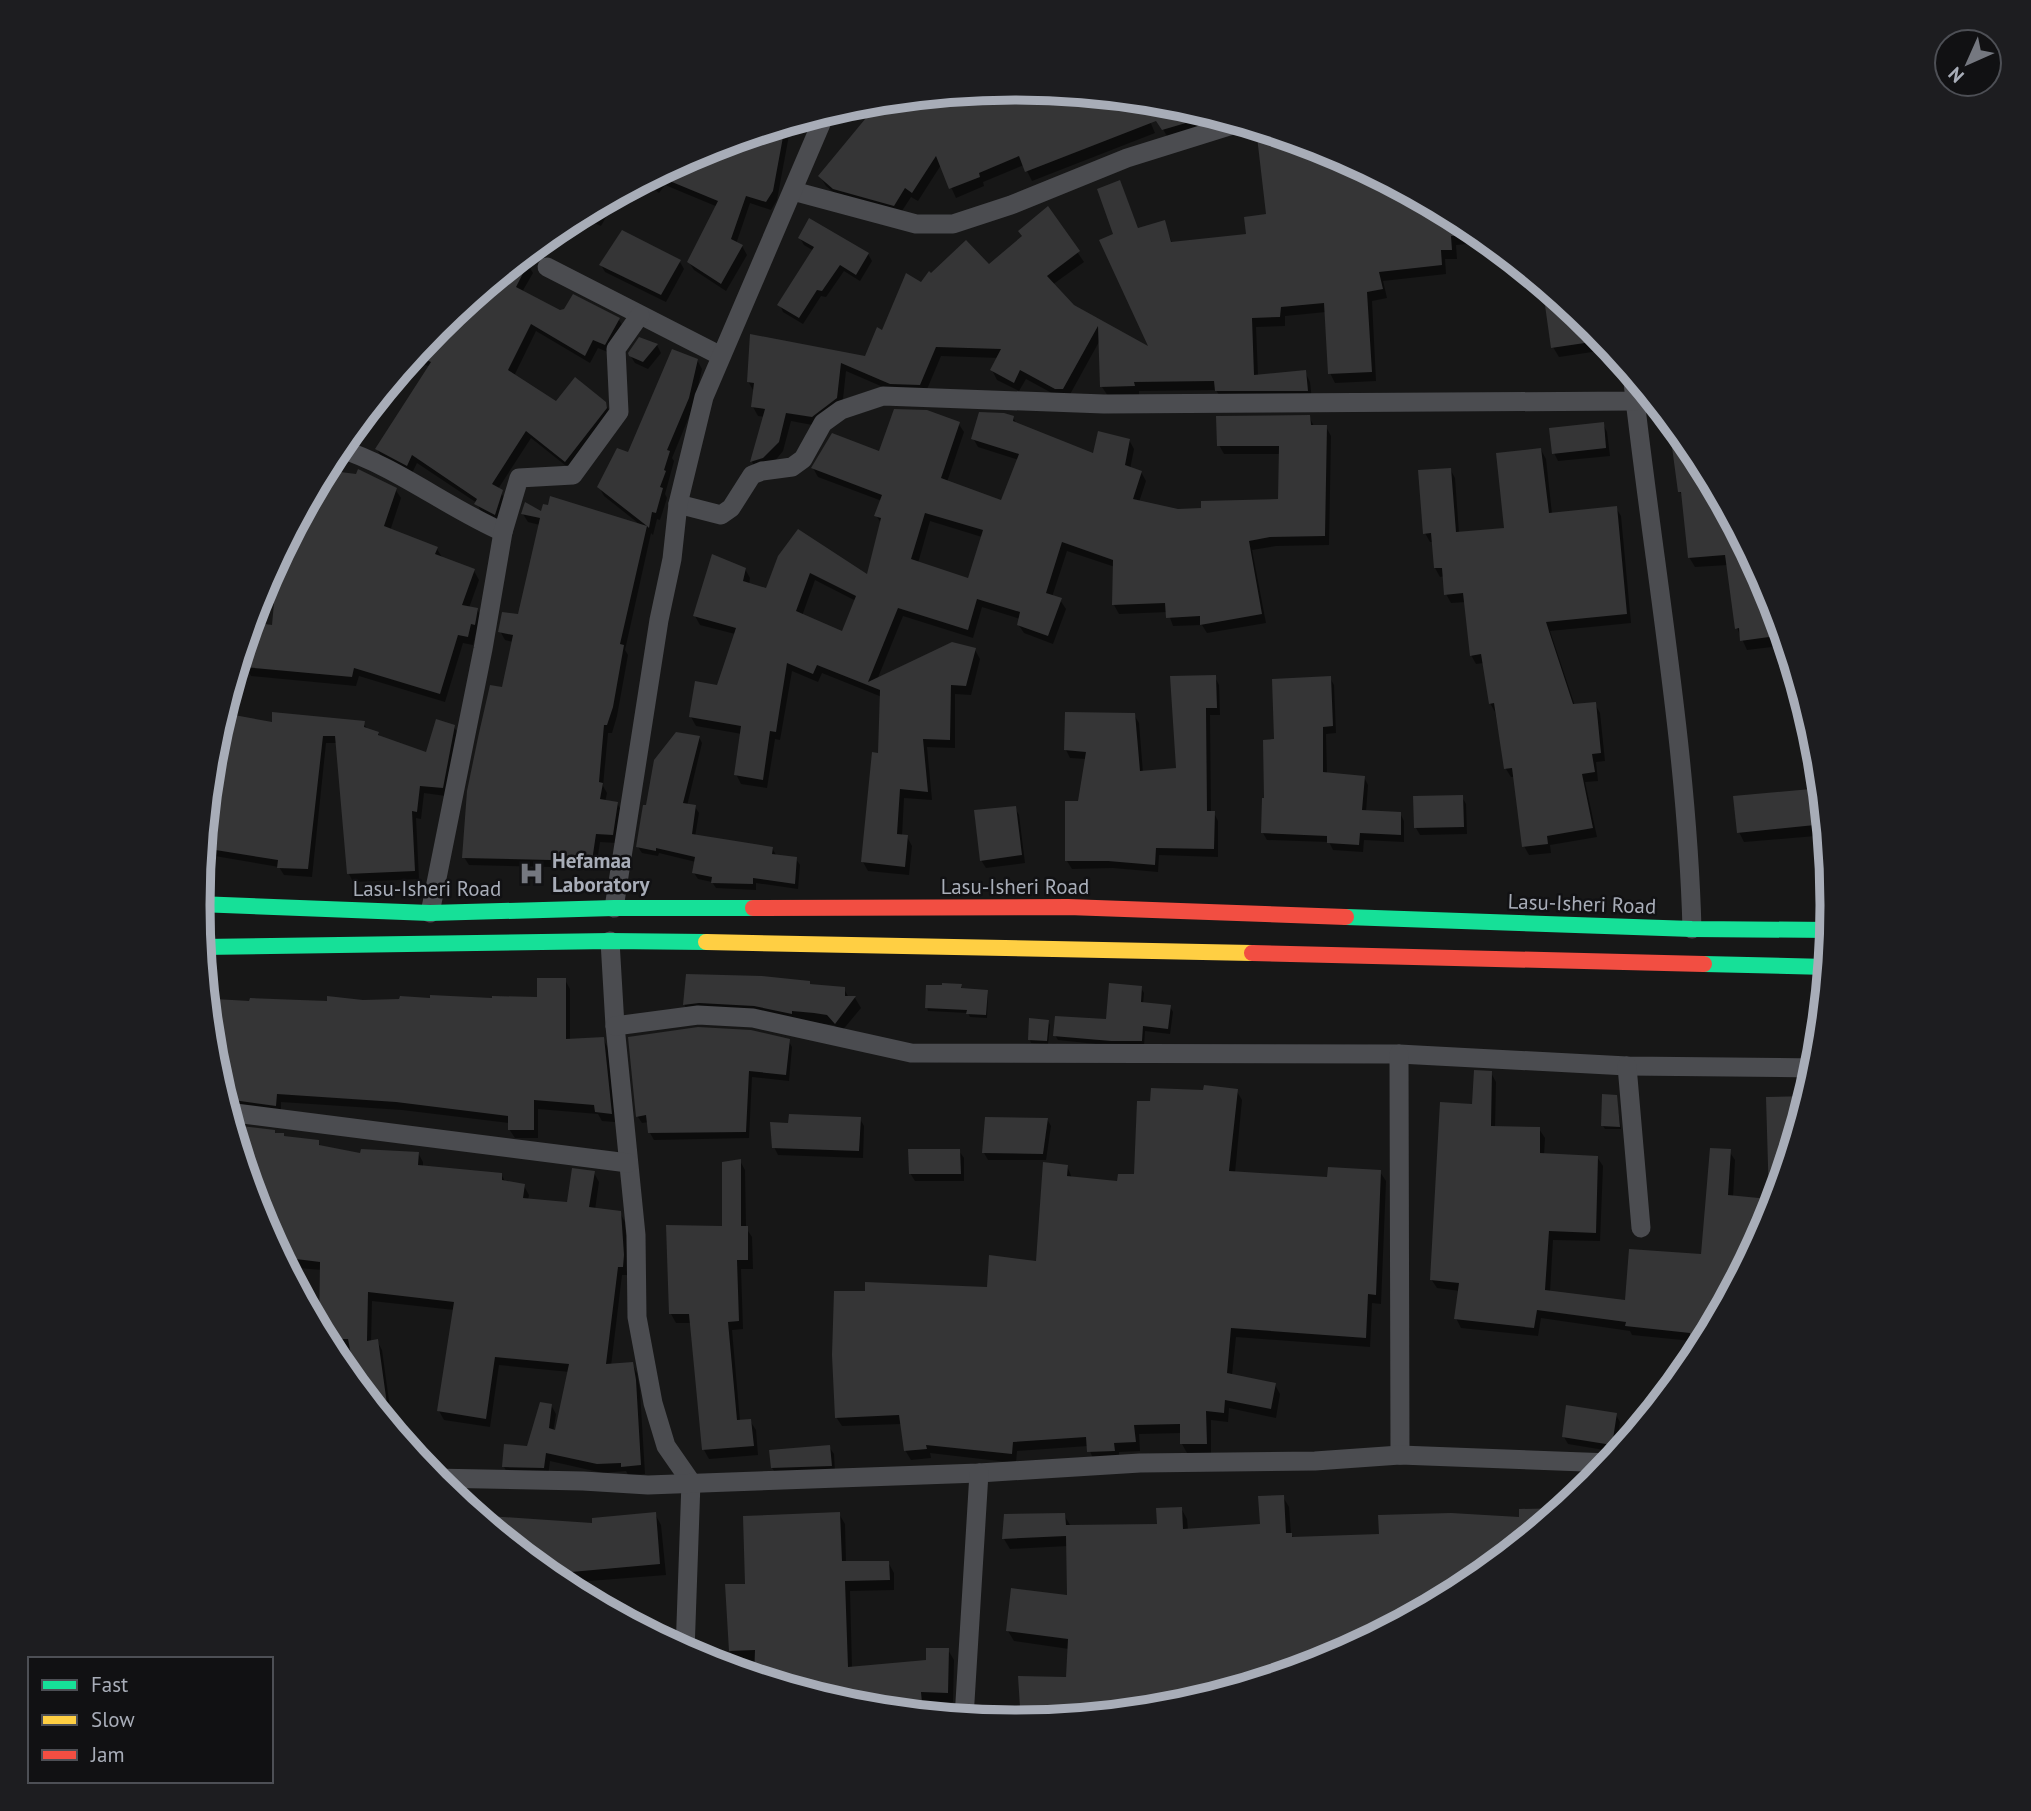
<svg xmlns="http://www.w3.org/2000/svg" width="2031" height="1811" font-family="'PT Sans',sans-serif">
  <rect width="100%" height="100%" fill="#171717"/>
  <g fill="#0007" fill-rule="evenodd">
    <path d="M1016,88L1141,100L1155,133L1032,181L1024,165L983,182L984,186L956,198L941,165L918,201L911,197L900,214L840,198L826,186L820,176L882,101Z"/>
    <path d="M1175,103L1203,112L1207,125L1167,136L1150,107Z"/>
    <path d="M782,126L789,135L777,200L771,210L750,203L736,244L742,246L747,255L726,291L694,270L689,262L718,207L665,185L659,193L644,181L695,154L723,175L731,141Z"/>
    <path d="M1261,129L1329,150L1470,226L1490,242L1456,245L1457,259H1445L1446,274L1383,281L1387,298L1372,301L1376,381L1335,383L1330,373L1326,312L1285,316V326L1256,327L1258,376L1305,372L1310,382L1312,400H1222L1216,390L1139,391V395L1108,396L1102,387L1100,340L1068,398H1061L1026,379L1019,391L997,380L992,370L999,358L941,356L925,394L897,393L846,371L842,408L818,426L791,421L783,451L769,468L757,471L752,462L765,417L758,416L753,407L754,392L748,381L866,358L921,285L988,266L1024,237L1048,209L1084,262L1052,285L1073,307L1152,350L1116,235L1124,192L1139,230L1164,222L1172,243L1248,236L1268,216L1258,130Z"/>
    <path d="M618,195L601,226L578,216Z"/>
    <path d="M559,227L549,245L541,242Z"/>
    <path d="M800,238L868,254L872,261L860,281L844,271L826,297L821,296L803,324L783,312L780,305L814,251L804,245Z"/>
    <path d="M519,260L528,265L533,273L522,292L560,312L619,320L624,328L610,353L598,348L590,363L536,331L514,376L557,403H605L610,412L570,469L531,438L498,489L506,500L500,522L481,512L477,503L417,463L412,473L382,458L377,449L430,367L411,358L437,327Z"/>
    <path d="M680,262L684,269L666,302L605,272L601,265Z"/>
    <path d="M1594,327L1612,349L1559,357L1553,347Z"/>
    <path d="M657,345L661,353L648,369L635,363L630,355Z"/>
    <path d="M697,360L702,369L693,407L672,458L674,461L665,494L667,498L660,520L657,519L653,535L651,533L625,650L628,655L617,716L612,733H608L603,786L607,793L605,802L617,803L622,812L617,843L600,842L596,868L469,865L464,857L513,642L505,640L500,631L519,616L540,525L528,522L523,514L543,513L643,527L604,496L599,487L629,455Z"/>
    <path d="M1013,417L1017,425L1094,455L1129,440L1134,449L1130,469L1141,472L1146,481L1139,502L1177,511L1279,501L1281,454H1224L1219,445L1309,417L1314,426L1326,427L1331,436L1329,545L1276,546L1252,550L1266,623L1207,633L1202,625L1173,626L1168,612L1119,614L1114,605L1115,567L1067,551L1052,597L1060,600L1066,609L1053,644L1024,633L1018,624L1020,619L982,607L973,638L903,616L877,680L975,650L980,659L971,695L955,694V748L927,747L932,800L904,798L902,836L907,837L912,846L909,875L868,871L863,862L879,755L882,697L822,673L818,682L792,671L780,740L775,739L767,788L741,784L736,774L742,734L696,726L691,717L718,687L735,634L700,625L695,616L745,569L750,578L749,585L767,590L780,556L869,577L881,523L876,515L882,501L818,477L813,468L880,453L958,423L964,432L947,482L1002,502L1019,460L978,447L973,438ZM930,521L982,537L969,580L918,563ZM815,580L856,601L843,634L802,616Z"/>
    <path d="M1603,424L1607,432L1610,456L1558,461L1554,453Z"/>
    <path d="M1692,446L1771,593L1787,645L1747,650L1737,628L1728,565L1695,567L1689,557L1684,499L1680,492L1674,448Z"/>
    <path d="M1541,450L1546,459L1552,514L1616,508L1621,516L1631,623L1550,631L1575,706L1595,704L1600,713L1605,761L1596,762L1598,781L1585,782L1597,837L1550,845L1551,853L1529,855L1524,846L1515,777H1511L1506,769L1495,712L1490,703L1484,663L1476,664L1471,655L1466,602L1451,603L1446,594L1445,576L1440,577L1435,568L1433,542H1430L1425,533L1450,469L1455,478L1459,533L1506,529Z"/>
    <path d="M395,489L401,498L390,531L437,549L443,559L474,571L479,580L469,608L477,609L482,618L479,634L476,633L473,645L463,643L445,702L359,676L356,686L251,676L246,667L250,624L273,627Z"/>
    <path d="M1215,677L1219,685L1220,715H1210L1211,813H1214L1218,821V857L1159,855L1158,872L1113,868L1072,869L1067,861V803L1079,802L1086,759L1070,758L1066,750L1134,715L1139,723L1143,773L1178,770Z"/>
    <path d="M1330,678L1334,685L1336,733L1326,734L1327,774L1364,777L1368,785L1366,812L1400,813L1404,821V842L1364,840L1363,852L1333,850L1329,842L1267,840L1263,833L1265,800L1276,741Z"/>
    <path d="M1801,692L1818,746L1827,835L1744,842L1739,832L1810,791Z"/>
    <path d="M363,723L368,730L378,733L381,738L427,754L454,727L459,735L446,796L424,793L421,819L416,818L419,879L353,882L349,874L337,743H326L312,877L284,875L279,867L203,854L213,746L273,724Z"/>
    <path d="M699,737L702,743L687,806L695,807L699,813L695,837L772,848L776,855L796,859L800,865L798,889L756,883V890L716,888L712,882L698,879L694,873L696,862L659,853L658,856L642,853L638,847L647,807Z"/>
    <path d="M1462,797L1466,804L1467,834L1420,835L1416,828Z"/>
    <path d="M1015,808L1019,815L1025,863L986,868L981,860Z"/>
    <path d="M565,980L570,989V1040L603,1039L608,1048L615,1122L602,1121L598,1114L538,1109V1138H515L509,1129V1123L402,1110L281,1102V1114L227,1110L213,1065L207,1003L539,999Z"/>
    <path d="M809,983L811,985L844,989L849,998H855L861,1008L841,1032L834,1025L797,1021L690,1014L684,1004Z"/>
    <path d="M961,986L963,990L987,991L988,995L987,1018L970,1017L968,1013L928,1011L927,1007Z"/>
    <path d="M1141,988L1144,993L1143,1004L1170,1007L1173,1012L1170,1034L1145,1031L1144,1046H1115L1058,1040L1055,1035L1108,1021Z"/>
    <path d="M1048,1021L1050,1025L1048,1044L1031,1043L1030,1040Z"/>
    <path d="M630,1038L788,1040L792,1047L789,1081L752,1077L749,1138L654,1140L650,1133L649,1122L642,1123L638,1117Z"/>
    <path d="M1491,1073L1496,1082L1495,1128L1539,1129L1545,1138L1544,1155L1597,1157L1603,1166L1600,1241L1553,1240L1550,1292L1627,1302L1703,1256L1729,1151L1735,1160L1733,1198L1771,1201L1768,1099L1807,1100L1799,1127L1793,1128L1794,1145L1771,1219L1698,1356L1692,1341L1632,1335L1630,1331L1541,1318L1538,1336L1461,1328L1456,1318L1460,1291L1437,1288L1431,1279L1474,1106Z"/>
    <path d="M1236,1090L1242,1100L1235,1173L1329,1179L1380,1172L1386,1181L1381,1304L1372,1303L1370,1347L1236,1337L1232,1375L1275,1385L1280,1394L1276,1418L1229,1408L1228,1422L1211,1420V1453H1187L1182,1444V1433L1139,1434L1140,1451L1119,1452V1460L1094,1461L1088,1446L1017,1451L1016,1463L930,1453L931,1458L911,1460L905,1450L902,1424L842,1426L836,1417L989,1289L1037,1263L1067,1166L1072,1178L1119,1183L1136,1176L1152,1103Z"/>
    <path d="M1616,1096L1621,1129H1605L1603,1126Z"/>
    <path d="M860,1119L864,1126L863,1158L778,1155L774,1147Z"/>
    <path d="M1047,1119L1051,1126L1046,1160H988L984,1153Z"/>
    <path d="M232,1127L274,1132L285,1138L318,1142L321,1147L362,1155L418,1153L423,1162V1167L501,1174L506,1183L524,1186L529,1195L528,1200L569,1203L594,1173L599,1182L595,1210L620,1213L625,1222L628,1265L627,1275H622L611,1366L632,1364L637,1373L640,1391L645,1474L628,1475L626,1471L603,1473L550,1461L548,1476H509L504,1467L529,1448L551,1405L556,1414L553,1433L556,1434L570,1372L499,1365L490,1427L444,1420L439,1411L454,1310L372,1301L371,1342L377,1341L382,1350L393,1430L359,1389L351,1348L328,1347L321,1332L322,1270L286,1267L260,1218Z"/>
    <path d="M959,1151L964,1158V1181H915L910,1173Z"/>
    <path d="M740,1161L745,1170L746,1228L752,1237L753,1269H741L743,1329L732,1330L740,1421H750L756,1430L758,1455L709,1459L704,1450L692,1323H676L671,1314L724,1227Z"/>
    <path d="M1616,1415L1620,1422L1616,1452L1568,1444L1564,1437Z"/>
    <path d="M829,1447L834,1454L835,1473L777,1475L772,1468Z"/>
    <path d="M1283,1497L1289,1507L1291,1534L1294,1539L1381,1536L1521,1519L1470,1586L1328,1661L1175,1708L1068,1678L1069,1649L1014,1641L1008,1631L1068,1597V1546L1010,1549L1004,1539L1064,1515L1070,1525L1159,1526L1181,1508L1187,1519L1188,1530L1262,1526Z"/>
    <path d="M655,1514L661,1525L666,1575L576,1582L575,1593L561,1585L484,1522V1517L594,1525Z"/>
    <path d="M839,1514L845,1524L846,1563L888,1562L894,1573V1590L850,1591L852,1668L928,1662L948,1650L954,1660L953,1702H926L927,1715L856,1708L756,1661H736L730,1651L747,1585Z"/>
  </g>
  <g fill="#353536" fill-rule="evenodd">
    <path d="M1016,88L1175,103L1213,115L1162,130L1156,121L1025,172L1019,156L979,173L980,177L949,189L936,156L912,193L905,188L894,206L833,189L818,176L880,101Z"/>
    <path d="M1256,128L1329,150L1470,226L1480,234L1451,236L1452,250H1441L1442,265L1379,272L1383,289L1367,292L1372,372L1328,374L1324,303L1281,307L1280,317L1252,318L1254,375L1306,370L1308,391H1215L1214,381L1134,382L1135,386L1100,387L1098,326L1063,389H1055L1020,370L1014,383L990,370L1001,349L936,347L920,385L890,384L841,363L837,398L812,417L786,413L779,442L763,458L750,462L765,409L751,407L754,383L747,382L750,334L865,356L877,327L882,330L906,273L921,282L929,271L931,273L966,240L989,264L1022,236L1018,231L1048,206L1080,251L1047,276L1074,305L1148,346L1099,240L1113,234L1097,189L1120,180L1138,228L1165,220L1171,242L1246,234L1244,217L1266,214Z"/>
    <path d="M760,132L783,137L773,191L766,202L746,196L731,239L743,245L721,284L687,262L718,201L655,175L703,150Z"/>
    <path d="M809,218L869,253L856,275L840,265L822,291L817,290L799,318L777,305L814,247L798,238Z"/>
    <path d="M622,230L681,260L661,295L599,265Z"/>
    <path d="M538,244L516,287L560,310L564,309L573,294L620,318L605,345L593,340L585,356L531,324L508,370L556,401L575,377L606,402L607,408L565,462L526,431L492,484L503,490L495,515L474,504L477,499L412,455L407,466L375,449L431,362L415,355L437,327Z"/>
    <path d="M1542,284L1594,327L1605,340L1551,348Z"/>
    <path d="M639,337L658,344L643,362L629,356L628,353Z"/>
    <path d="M672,349L698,359L689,398L667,450L670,451L664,470L666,471L660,487L663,488L656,513L652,512L649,528L647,526L620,644L624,645L613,707L607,725H604L599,782L603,783L600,799L618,802L613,835L596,834L592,861L462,858L467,791L479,733L490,685L502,687L513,635L498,632L502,612L518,614L540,518L521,514L525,502L541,511L543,504L548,505L550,496L647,526L597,487L617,448L628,452Z"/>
    <path d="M894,409L927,410L960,422L941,478L1001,500L1019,454L971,439L979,412L1004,413L1014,416L1013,421L1093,453L1098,431L1130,439L1125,465L1142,471L1133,499L1178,509L1201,508V501L1278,499L1279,446H1217L1216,416L1310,415L1311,425H1327L1325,536L1270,537L1249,541L1262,614L1200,625V616L1166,618L1165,603L1112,605L1113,560L1062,542L1046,593L1062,598L1048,636L1017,625L1020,612L977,599L968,630L898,608L868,682L952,642L976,648L966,686L951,685L950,740L923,739L928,792L900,789L897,834L908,835L905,867L861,862L872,752L878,753L880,690L817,665L813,674L787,663L776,732L770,731L763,780L734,775L741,726L689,717L695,681L717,685L736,628L693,616L712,554L746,568L743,581L766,588L778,556L798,529L867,574L881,518L874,516L882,495L811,468L832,433L879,451ZM925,513L983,530L968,578L911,559ZM810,573L856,596L842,631L796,611Z"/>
    <path d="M1604,422L1606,448L1552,454L1549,428Z"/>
    <path d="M1690,445L1771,593L1784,635L1740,641L1739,628L1735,629L1725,555L1688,558L1681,492H1678L1672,447Z"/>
    <path d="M1541,448L1549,513L1617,506L1627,614L1546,622L1573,704L1596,702L1601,753L1592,754L1595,772L1582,774L1593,828L1547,836L1548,844L1522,847L1512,768L1504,769L1494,703L1489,704L1481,654L1470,656L1463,593L1444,595L1442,568H1434L1431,533L1423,534L1418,470L1451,468L1456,532L1504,528L1496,453Z"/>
    <path d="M358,469L397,488L384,526L438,547L435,554L475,569L462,605L478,608L475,625L471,624L468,637L458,635L440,694L354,668L352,677L244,667L247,635L251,622L272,625L278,558L325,470L356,474Z"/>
    <path d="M1216,675L1217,708H1206L1207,811H1215L1214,849L1156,848L1155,865L1108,861H1065V801H1078L1086,752L1064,750L1065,712L1135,713L1140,771L1176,768L1170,676Z"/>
    <path d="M1331,676L1333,726L1323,727V772L1365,776L1362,810L1401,812V835L1360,833L1359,845L1327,843V836L1261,833L1262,798H1264L1263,740L1274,739L1272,679Z"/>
    <path d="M272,712L365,721L364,727L379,732L378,735L426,752L436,719L455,725L443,788L420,786L417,812L412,811L415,871L347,874L335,736H323L308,869L277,868L278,860L203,848L213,746L223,713L272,722Z"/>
    <path d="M676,732L700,736L683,803L696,805L692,834L773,847L772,854L797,857L795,884L753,878V884L711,883L712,877L692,873L695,857L656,848V851L636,847L643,805H646L654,760Z"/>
    <path d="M1822,788L1825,824L1737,833L1733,796Z"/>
    <path d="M1463,795L1464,827L1414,828L1413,796Z"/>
    <path d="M1016,806L1022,855L980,861L974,810Z"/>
    <path d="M686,974L762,976L810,981V984L845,987V996H856L835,1024L827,1015L814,1013L792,1011V1014L754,1006L699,1003L683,1005Z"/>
    <path d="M537,978H566V1039L604,1037L612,1114L595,1112L594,1105L534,1100V1130H508V1116L396,1102L277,1094L276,1106L233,1100L234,1092L221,1091L213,1065L207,1001H214L215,999L249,1001L250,998L327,1001V996L363,1000L399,999L400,996L430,998V995L492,998V996L537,997Z"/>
    <path d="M942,983L962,984L961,988L988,990L986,1015L966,1014L967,1010L925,1008L926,985H942Z"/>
    <path d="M1109,983L1142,986L1141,1002L1171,1005L1168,1029L1143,1026L1142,1041H1111L1053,1036L1055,1016L1106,1019Z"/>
    <path d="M1029,1018L1049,1020L1047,1041L1028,1040Z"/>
    <path d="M698,1027L751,1030L790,1039L786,1075L749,1071L746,1132L648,1133L646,1115L636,1117L628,1037Z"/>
    <path d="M1474,1070L1492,1071L1491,1126L1540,1127V1153L1598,1156L1596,1233L1549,1231L1545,1290L1625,1300L1629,1249L1701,1254L1710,1148L1731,1149L1728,1195L1769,1199L1766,1097L1809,1096L1802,1117L1789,1119L1790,1156L1771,1219L1695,1360L1688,1369L1690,1333L1625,1326L1626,1322L1537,1310L1534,1328L1454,1319L1459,1283L1430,1280L1440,1102L1472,1104Z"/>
    <path d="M1204,1085L1238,1089L1229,1171L1327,1177L1328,1167L1381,1170L1376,1295L1368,1294L1366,1338L1231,1328L1227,1373L1276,1383L1271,1409L1225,1400L1224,1413L1206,1411L1207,1444H1180V1424L1134,1425L1136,1442L1114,1443L1115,1451L1087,1452L1086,1437L1013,1442L1012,1454L926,1445L927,1449L904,1451L899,1415L835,1418L832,1355L834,1291H865V1282L987,1287L989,1255L1036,1261L1043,1162L1068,1165L1067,1176L1117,1181L1118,1174H1134L1137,1101H1150L1151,1088L1203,1090Z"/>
    <path d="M1602,1094L1617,1095L1620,1127L1601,1126Z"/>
    <path d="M789,1114L861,1117L859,1151L772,1148L770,1122L788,1123Z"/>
    <path d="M985,1117L1048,1118L1043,1154L982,1153Z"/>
    <path d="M232,1125L275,1130V1133H284V1136L319,1140V1145L360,1153L361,1149L419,1152L418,1165L502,1173V1180L525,1184L523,1198L567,1202L572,1168L595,1171L589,1207L621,1211L624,1255L623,1267H618L606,1364L633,1362L636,1380L641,1465L621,1467V1463L597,1464L546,1453L544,1468L502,1467L504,1444L527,1446L540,1402L552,1404L549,1428L555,1430L569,1364L495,1357L486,1419L437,1411L454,1302L368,1292L367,1341L378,1339L390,1426L357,1386L348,1339H324L319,1329L320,1262L280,1257L260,1218Z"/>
    <path d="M908,1149H960L961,1174H909Z"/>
    <path d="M741,1159V1226H748V1260H737L739,1321L728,1322L737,1420L751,1419L754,1446L702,1450L689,1314H669L666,1225L722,1226V1162Z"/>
    <path d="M1566,1405L1617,1413L1612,1445L1562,1437Z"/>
    <path d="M830,1445L832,1466L771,1468L769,1450Z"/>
    <path d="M1284,1495L1286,1533H1292V1537L1379,1534L1378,1515L1451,1513L1519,1517V1509L1565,1508L1470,1586L1328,1661L1175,1708L1021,1723L1018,1676L1066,1677L1068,1639L1006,1631L1011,1588L1067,1595L1066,1536L1002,1539L1004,1514L1065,1513L1066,1525L1157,1524L1156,1508L1182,1507L1183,1529L1260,1524L1258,1496Z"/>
    <path d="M656,1512L660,1564L571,1572L569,1590L475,1515L592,1523V1518Z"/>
    <path d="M840,1512L842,1561H889L890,1580L845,1581L848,1667L926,1660V1648H949L948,1693L921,1692L923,1714L856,1708L754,1677L755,1650L729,1651L725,1584H745L743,1516Z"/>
  </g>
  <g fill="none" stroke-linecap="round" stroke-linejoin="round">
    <g stroke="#4b4c50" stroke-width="19">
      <path d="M793,191L916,224H953L1011,205L1127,158L1239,123"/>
      <path d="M547,267L721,356"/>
      <path d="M1632,373C1652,558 1687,743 1692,929"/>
      <path d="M338,448C396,466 446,507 503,532"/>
      <path d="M678,504L721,515L731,508L752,475L762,471L792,467L803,459L823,423L841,410L883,396L1104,404L1635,401L1652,398"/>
      <path d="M614,908L659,620L672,559L678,504L704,397L826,112"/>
      <path d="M430,913L483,649L503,532L519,478L573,475L619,412L616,349L640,315"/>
      <path d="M610,941L615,1026L636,1235L637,1317L653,1403L666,1446L691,1482L685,1652"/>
      <path d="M615,1026L698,1015L753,1018L911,1053L1399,1054L1627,1066L1817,1068"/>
      <path d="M1399,1054L1400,1455"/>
      <path d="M1627,1066L1641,1228"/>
      <path d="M227,1112L628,1163"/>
      <path d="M432,1478L583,1481L648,1485L979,1473L1140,1463L1315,1461L1400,1455L1611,1463"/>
      <path d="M964,1718L979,1473"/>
    </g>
    <g stroke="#16e098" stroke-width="16">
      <path d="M198,904L430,913L614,908H753"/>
      <path d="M1346,917L1692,929L1831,930"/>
      <path d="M202,947L610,941L706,942"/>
      <path d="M1704,964L1827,967"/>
    </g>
    <path stroke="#ffcf43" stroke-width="16" d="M706,942L1252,953"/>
    <g stroke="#f24e42" stroke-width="16">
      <path d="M753,908L1068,907L1346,917"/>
      <path d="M1252,953L1704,964"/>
    </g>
  </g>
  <defs>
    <symbol id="hospital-bare" viewBox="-9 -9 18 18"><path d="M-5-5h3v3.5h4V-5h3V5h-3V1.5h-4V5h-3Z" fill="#757880" stroke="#111113" stroke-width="2.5" paint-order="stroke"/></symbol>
  </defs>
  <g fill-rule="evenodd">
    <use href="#hospital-bare" x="514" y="856" width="35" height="35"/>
  </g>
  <g text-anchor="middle" stroke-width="5" stroke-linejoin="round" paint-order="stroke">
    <g font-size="21" font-weight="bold" fill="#a8adb8" stroke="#111113" text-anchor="start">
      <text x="552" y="868">Hefamaa<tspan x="552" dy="24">Laboratory</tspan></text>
    </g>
    <g font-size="21" fill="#a8adb8" stroke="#111113">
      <text x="1015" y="894">Lasu-Isheri Road</text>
      <text x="427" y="896">Lasu-Isheri Road</text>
      <text transform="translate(1582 904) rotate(2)" y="7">Lasu-Isheri Road</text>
    </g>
  </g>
  <path d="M0 0H2031V1811H0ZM210 905a805 805 0 1 1 1610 0a805 805 0 1 1-1610 0Z" fill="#1d1d20" fill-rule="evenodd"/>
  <path fill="none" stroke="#a8adb8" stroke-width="9" d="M210 905a805 805 0 1 1 1610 0a805 805 0 1 1-1610 0Z"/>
  <rect x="28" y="1657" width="245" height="126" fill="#111113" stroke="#4d4f55" stroke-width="2"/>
  <rect x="42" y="1680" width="35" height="10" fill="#16e098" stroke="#4d4f55" stroke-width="2"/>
  <text x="91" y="1692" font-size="21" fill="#a8adb8">Fast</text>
  <rect x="42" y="1715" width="35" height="10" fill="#ffcf43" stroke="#4d4f55" stroke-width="2"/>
  <text x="91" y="1727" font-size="21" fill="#a8adb8">Slow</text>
  <rect x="42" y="1750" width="35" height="10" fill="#f24e42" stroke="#4d4f55" stroke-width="2"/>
  <text x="91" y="1762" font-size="21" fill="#a8adb8">Jam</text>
  <g transform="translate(1968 63) rotate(225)"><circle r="33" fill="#111113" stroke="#4d4f55" stroke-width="2"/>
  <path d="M0-5L12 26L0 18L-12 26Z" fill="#757880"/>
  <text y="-10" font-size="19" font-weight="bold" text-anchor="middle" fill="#a8adb8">N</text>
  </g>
</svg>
